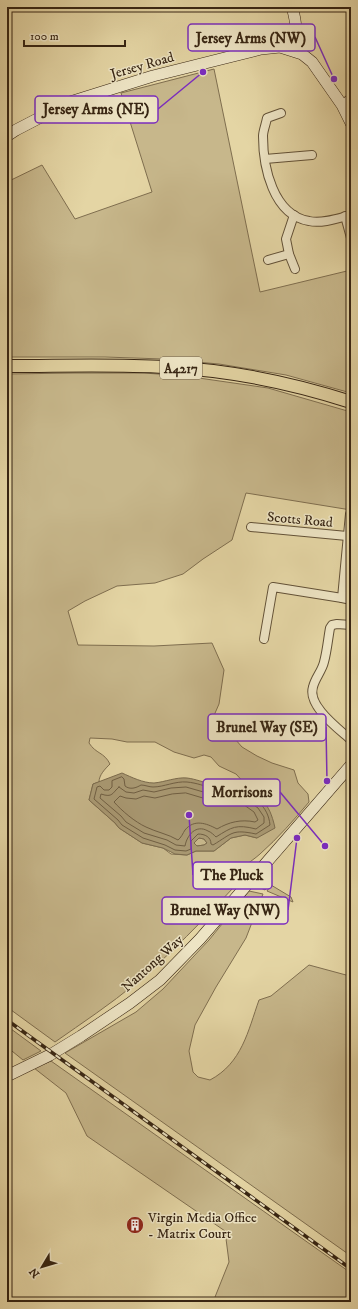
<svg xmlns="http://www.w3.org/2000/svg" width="358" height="1309" font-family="'IM FELL DW Pica',serif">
  <rect width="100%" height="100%" fill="#e4d5a4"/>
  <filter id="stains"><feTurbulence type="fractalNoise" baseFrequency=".005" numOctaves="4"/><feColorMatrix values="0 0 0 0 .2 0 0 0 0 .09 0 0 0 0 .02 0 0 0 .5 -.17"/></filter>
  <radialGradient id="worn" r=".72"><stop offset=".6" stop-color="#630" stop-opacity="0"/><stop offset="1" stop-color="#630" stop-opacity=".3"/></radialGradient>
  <g fill="#c7b78b" stroke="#7f6e4f" fill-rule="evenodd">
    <path d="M214,69L260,292L351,270V393L286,375L219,364L163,359L105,357H7V182L42,165L75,219L152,192L121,93Z"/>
    <path d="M75,373H144L185,376L268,388L351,412V510L246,493L232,540L203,559L183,574L155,583L117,586L85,601L68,611L78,645L154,646L212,643L224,670L219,704L212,720V727L235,739L242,747L257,756L272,763L294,770L298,783L308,794L309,802C294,820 278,838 260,854C250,863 237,869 230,881L234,887C203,920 171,954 136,983C111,1004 82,1023 55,1042L7,1007V374ZM90,738L112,739L127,742H155L174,752L194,758L204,755L211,757L219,766L236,774L247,786L249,790L265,802L257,838L245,835L231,838L214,851H196L187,855L171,854L163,848L142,843L119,828L115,823L89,800L93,784L99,782C99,775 105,769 110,764C104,752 96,754 89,743Z"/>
    <path d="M199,838L204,839L207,843L204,845L197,846L194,843Z"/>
    <path d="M262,879L270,883L265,890L255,885Z"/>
    <path d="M271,885L291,897L293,902L267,891Z"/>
    <path d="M249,891L263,894L246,938L216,987L195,1025L189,1051L193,1072L198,1077L210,1080C242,1063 248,1031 259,1000L271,996L309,965L346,975L351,978V1256L65,1053L136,1012L163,989L209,940Z"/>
    <path d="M7,1026L41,1051L23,1060L7,1047Z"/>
    <path d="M51,1061L351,1273V1302H213L229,1262L225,1231L87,1136L66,1093L34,1068Z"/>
  </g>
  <path fill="#a99973" stroke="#7b6b4d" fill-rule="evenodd" d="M122,773C131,777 143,783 154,783C165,782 176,777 187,778C204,780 221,792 238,782C260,798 269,800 275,828L257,838L245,835L231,838L214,851H196L187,855L175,854L163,848L142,843L119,828L115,823L89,800L93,784ZM199,838L204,839L207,843L204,845L197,846L194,843Z"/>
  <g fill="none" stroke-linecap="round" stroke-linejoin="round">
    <g stroke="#705f43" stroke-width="1">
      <path d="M122,777L124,779L125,786C130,790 136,788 141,785C145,785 149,787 153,787C164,787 175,781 187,782C207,784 216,794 238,788C254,798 268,805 270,825L256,834C232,829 233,833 213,845L211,844C211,837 205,834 198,834L191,841V849L186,851L175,850L165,845L143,838L122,825L118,820L94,799L97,787L100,786L104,790H109L112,787V781Z"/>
      <path d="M119,787L126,792L134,793L143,790L154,792L171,788L186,787L214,795L238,794L258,808L264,817V823L256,829C236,824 232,827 216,837C214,835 211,832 208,831C196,824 187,835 185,846L176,845L167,840L144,833L126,822L121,816L100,798L101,794C113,798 112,793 119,787Z"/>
      <path d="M186,793L213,801L237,800L254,812L258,820L255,822C241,819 229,822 217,829C206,823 194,819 185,830C183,833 181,838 178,840C168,834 156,832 146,827C135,822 122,811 114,802L120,796L126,798L136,799L144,796L155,798L172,794Z"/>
    </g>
    <defs>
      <g id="street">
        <path d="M342,105L351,98"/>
        <path d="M281,113L267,118C266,124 263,131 263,136C263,167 273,215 309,221C322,224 339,218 351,215"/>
        <path d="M265,159L312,155"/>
        <path d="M294,215L286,239L289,254L295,269"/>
        <path d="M345,216L351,238"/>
        <path d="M268,260L289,254"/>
        <path d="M350,514L342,598L351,600"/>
        <path d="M251,527L347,536"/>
        <path d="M351,625L337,624L332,625L330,628C328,639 327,651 324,662C322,671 315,678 313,687C307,706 339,729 351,740"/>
        <path d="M264,639L273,587L342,598"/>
      </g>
      <g id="secondary">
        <path d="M292,7C297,24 297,33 292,50"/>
        <path d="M7,136L16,130L70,102L153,76L261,49L280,47L302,54L312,62L342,105L351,123"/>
        <path d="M7,1076L50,1055L81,1036L130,1003L160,980L200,939L351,765"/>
      </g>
      <path id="primary" d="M7,366C60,366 113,364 166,367C228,370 292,383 351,402"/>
    </defs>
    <use href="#street" stroke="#625137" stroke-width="10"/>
    <use href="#secondary" stroke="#372513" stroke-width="12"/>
    <use href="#primary" stroke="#372513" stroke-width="14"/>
    <use href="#street" stroke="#ede4c4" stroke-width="8"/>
    <use href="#secondary" stroke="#ede4c4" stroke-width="11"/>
    <use href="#primary" stroke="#e4d5a4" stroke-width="12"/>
    <defs>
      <path id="rail" d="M7,1020L351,1269"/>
    </defs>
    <use href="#rail" stroke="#372513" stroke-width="3.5"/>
    <use href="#rail" stroke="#ede4c4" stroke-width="2" stroke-dasharray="6" stroke-linecap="butt"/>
  </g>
  <defs>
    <symbol id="building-disc" viewBox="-11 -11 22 22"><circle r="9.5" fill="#8f2418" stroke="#ede4c4"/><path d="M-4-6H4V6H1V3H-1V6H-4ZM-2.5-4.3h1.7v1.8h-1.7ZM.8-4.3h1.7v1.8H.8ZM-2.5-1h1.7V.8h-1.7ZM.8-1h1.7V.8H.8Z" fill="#fff"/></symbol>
  </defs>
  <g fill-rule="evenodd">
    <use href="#building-disc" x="125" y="1215" width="20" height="20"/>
  </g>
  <g text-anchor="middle" stroke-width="3" stroke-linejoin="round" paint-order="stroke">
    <rect fill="#ede4c4" stroke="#6e5e48" stroke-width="1" x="160" y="357" width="42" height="22" rx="3"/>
    <g font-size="13" font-weight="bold" fill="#372513">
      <text x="181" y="373">A4217</text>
    </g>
    <g font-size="14" fill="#372513" stroke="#ede4c4">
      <text transform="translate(142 65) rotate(-16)" y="5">Jersey Road</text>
      <text transform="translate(300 519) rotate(5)" y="5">Scotts Road</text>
      <text transform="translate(152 963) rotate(-42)" y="5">Nantong Way</text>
    </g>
    <g font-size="14" fill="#372513" stroke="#ede4c4" text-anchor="start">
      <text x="148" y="1222">Virgin Media Office<tspan x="148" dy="16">- Matrix Court</tspan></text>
    </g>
  </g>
  <path fill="none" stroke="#7b2cbf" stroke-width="1.5" d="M334 79L315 37M203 72L158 109M327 781L326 727M325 846L280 792M189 815L193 875M297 838L288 910"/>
  <g fill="#7b2cbf" stroke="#ede4c4" stroke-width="1.5">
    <circle cx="334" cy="79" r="4"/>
    <circle cx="203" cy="72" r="4"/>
    <circle cx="327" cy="781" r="4"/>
    <circle cx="325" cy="846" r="4"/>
    <circle cx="189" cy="815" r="4"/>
    <circle cx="297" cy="838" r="4"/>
  </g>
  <g fill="#ede4c4" stroke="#7b2cbf" stroke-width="1.5">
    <rect x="188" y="24" width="127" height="27" rx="4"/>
    <rect x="35" y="96" width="123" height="27" rx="4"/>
    <rect x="208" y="714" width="118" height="27" rx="4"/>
    <rect x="203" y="779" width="77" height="27" rx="4"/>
    <rect x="193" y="862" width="79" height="27" rx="4"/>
    <rect x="162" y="897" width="126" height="27" rx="4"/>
  </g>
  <g font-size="15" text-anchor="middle" font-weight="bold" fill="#372513">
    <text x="251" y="43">Jersey Arms (NW)</text>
    <text x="96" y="114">Jersey Arms (NE)</text>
    <text x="267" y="732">Brunel Way (SE)</text>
    <text x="242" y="797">Morrisons</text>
    <text x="232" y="880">The Pluck</text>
    <text x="225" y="915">Brunel Way (NW)</text>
  </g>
  <rect width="358" height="1309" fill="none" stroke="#e4d5a4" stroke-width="24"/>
  <rect x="8" y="8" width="342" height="1293" fill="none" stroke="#372513" stroke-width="2"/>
  <rect x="12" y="12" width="334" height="1285" fill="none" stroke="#372513"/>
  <g transform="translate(42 1267) rotate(232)" stroke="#ede4c4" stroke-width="3" paint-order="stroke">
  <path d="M0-3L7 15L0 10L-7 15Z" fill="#372513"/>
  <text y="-6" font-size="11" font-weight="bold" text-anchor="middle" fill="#372513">N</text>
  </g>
  <path d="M24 40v6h101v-6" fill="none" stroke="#372513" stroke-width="2"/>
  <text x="30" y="40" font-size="12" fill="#372513" stroke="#ede4c4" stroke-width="3" paint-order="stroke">100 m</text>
  <rect width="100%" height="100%" filter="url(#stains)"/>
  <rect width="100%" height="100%" fill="url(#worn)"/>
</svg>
